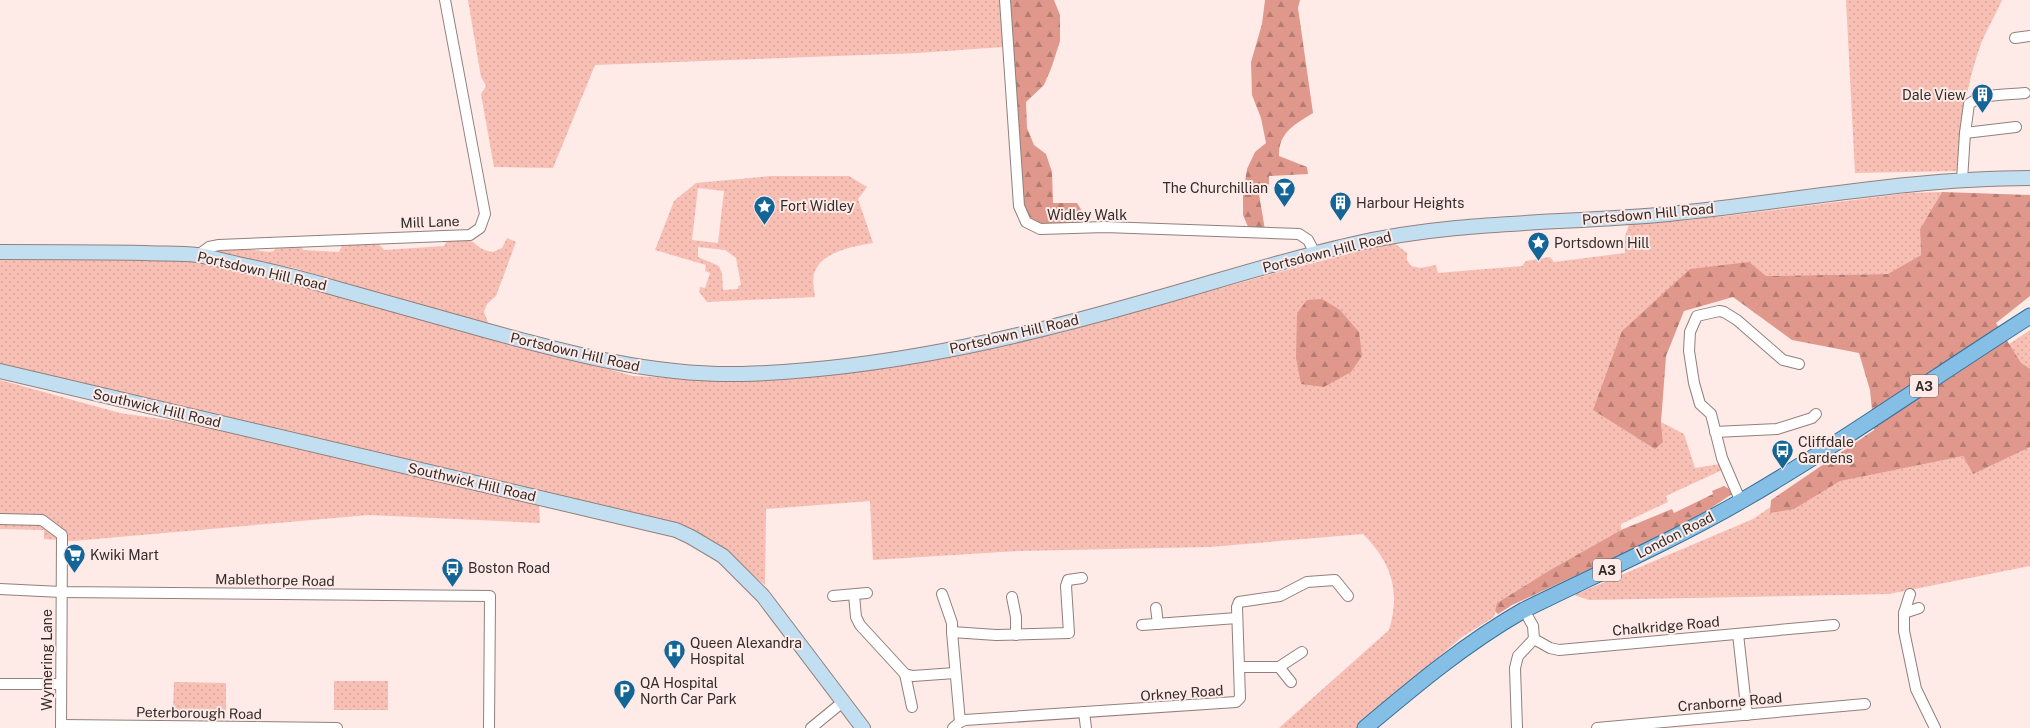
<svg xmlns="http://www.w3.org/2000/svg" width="2030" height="728" font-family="'Public Sans',sans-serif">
  <defs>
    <pattern id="grass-dots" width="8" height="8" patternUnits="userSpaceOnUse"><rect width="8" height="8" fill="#f8bfb4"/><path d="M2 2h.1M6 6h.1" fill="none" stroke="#d5a49b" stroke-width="1.8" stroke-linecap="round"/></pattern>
    <pattern id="forest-firs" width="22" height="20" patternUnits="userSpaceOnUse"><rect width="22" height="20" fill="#df988b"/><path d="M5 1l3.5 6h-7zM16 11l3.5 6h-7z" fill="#b57c72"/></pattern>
  </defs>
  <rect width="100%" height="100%" fill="#feeae7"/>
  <g fill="url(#grass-dots)" fill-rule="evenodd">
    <path d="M468,0H1001L1003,47L918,53L595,65L553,168L494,167L481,94L486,86L481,77Z"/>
    <path d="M1846,0H2002C1996,14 1988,27 1982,41C1966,83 1961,127 1957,171L1855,173Z"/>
    <path d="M771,176H849L867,187L858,199L873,243C855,246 825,251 816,269C811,277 814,288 815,297L707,302L699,292L700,287L705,288L710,273L705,271L706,265L655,250L674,201L696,183ZM698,188L724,191L718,243L692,240ZM698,247L725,250L736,258L741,285L738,286V289L723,290L722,274L719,266L698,257Z"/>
    <path d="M1942,192L1920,229L1921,255L1889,274L1765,276L1622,331L1663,441L1661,422L1684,434L1695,468L1720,464L1722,470L1666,496L1668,502L1621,524V530L1550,570L1497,603L1494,617L1462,637L1356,728H1279L1389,630C1401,590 1391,562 1363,534L1209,547L1018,551L873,560L870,501L766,509L765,585L690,529L0,366V256L144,257L200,262L270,276L633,376L708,380L813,377L876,369L981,350L1061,333L1257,278L1393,242L1407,253V260L1411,266L1420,268L1436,265L1438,273L1522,266L1526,261L1550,257L1554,262L1625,253V237L1629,224L1726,216L1909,193Z"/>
    <path d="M464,237C477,242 477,250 493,252L502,248L507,238L516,242L496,296L487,304L484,312L489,325L294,268L216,254L215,250L232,247L269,252L274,251L277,246L301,245L303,250L339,252C344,236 364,242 378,243L384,250L444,246L447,240Z"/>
    <path d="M2030,330V566L1889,594L1589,600L1574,595L1753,519Z"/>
    <path d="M0,380L120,413L189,423L539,505L540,523L369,515L73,541L44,539V530L0,529Z"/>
    <rect x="334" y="681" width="54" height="29"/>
    <path d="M174,682L226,683V712L173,711Z"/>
  </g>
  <g fill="url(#forest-firs)">
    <path d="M1008,0H1054L1060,15V41L1052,66L1044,85L1026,102L1027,128L1034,145L1046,154L1052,172L1053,203H1077L1090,224L1042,226L1031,221L1022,200Z"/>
    <path d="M1265,0H1300L1298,8L1313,113C1295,124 1278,133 1279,156L1307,167L1308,174L1269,176V184L1259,194L1265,230L1249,229L1243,215V195L1247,169L1255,152L1266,143L1261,118L1252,95L1251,62L1262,24Z"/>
    <path d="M1942,192L2030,195V296L1996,323L2021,363L2030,369V447L1973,474L1963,456L1840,481L1794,509L1770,513L1771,500L1874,430L1870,390L1859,353L1792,340L1733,297L1684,311L1666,356L1661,422L1663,442L1655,449L1593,410L1622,331L1690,269L1749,262L1766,276L1888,274L1921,255L1920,229Z"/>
    <path d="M1322,299L1340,310L1359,332L1362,356L1351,372L1324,387L1301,384L1296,358L1297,313L1307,300Z"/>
    <path d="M1724,486L1729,489L1732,494L1705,512L1644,544L1512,605L1498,614L1495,611L1497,603L1550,570L1621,530L1672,509L1674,513L1713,494L1712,491Z"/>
  </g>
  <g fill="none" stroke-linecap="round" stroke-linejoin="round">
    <defs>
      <g id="street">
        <path d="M1005,0L1019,206L1026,222L1040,229L1105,227L1299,234L1308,240L1315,253"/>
        <path d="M2015,38L2030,36"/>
        <path d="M1965,133L2016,127"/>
        <path d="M1962,180L1965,133L1969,104C1983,93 2007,95 2025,93"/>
        <path d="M198,255L209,247L219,245L470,235L480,228L485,214L445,0"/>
        <path d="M1715,432L1777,429L1812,418L1816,414"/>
        <path d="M1741,502L1722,458L1711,414L1700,404L1694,383L1689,351L1690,332L1697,316L1719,311L1724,312L1737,320L1783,360L1799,364"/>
        <path d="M0,519L42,520L62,535L61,728"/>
        <path d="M0,589L61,592L490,596L489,728"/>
        <path d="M942,594L952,623V632"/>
        <path d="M1910,594L1904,613V631L1916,689L1935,728"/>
        <path d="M854,595L856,617L860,625L905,674L913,676L955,673"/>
        <path d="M833,596L867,593"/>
        <path d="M1012,597L1016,617V635"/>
        <path d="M1156,608L1158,624"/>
        <path d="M1524,610L1533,626L1534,639L1550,648L1559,650L1834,625"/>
        <path d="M1904,613L1919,608"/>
        <path d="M1142,625L1237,618"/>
        <path d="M1738,634L1747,715"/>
        <path d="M1239,667H1279L1302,652"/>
        <path d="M1279,667L1291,682"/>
        <path d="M905,674L912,707"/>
        <path d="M0,684H61"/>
        <path d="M1084,712L1086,728"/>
        <path d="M960,722L952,632L996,635L1069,633L1066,586L1068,580L1082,578"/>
        <path d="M61,725L337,728"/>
        <path d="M811,728L844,701"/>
        <path d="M953,728L960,722L965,720L1236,702L1240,698L1237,607L1239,602L1280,596L1307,582L1335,580L1348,596"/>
        <path d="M1517,728L1515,668L1518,656L1534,639"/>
        <path d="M1597,728L1865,704"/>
      </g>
      <g id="secondary">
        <path d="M0,252C48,252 97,252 145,253C162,254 180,253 197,255C211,257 224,261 238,264C271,271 305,279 338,289C388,303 438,317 488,331C572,354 654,376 742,374C877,370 1011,340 1140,303C1209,284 1279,261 1349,245C1454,220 1563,224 1669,214C1789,202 1909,178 2030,178"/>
        <path d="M0,371L676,530L691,537L723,556L763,596L863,728"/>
      </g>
      <path id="primary" d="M1365,728C1416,685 1466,643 1524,610C1597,574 1672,541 1743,500C1841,443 1934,377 2030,316"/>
    </defs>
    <use href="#street" stroke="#91807c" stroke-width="12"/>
    <use href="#secondary" stroke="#91807c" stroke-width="16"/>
    <use href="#primary" stroke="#336f98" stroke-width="17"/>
    <use href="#street" stroke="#fff" stroke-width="10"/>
    <use href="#secondary" stroke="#c2dff2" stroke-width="14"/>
    <use href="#primary" stroke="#85bfe5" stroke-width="15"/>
  </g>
  <defs>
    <symbol id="building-pin" viewBox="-11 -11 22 30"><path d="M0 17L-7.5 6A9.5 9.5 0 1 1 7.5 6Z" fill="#146597" stroke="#feeae7"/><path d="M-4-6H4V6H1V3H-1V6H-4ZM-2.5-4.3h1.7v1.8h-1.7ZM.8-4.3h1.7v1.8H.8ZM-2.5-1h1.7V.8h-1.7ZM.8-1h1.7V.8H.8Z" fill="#fff"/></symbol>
    <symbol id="bar-pin" viewBox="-11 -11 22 30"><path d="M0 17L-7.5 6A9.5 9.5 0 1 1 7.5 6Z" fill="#146597" stroke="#feeae7"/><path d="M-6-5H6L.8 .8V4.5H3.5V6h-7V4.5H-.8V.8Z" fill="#fff"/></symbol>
    <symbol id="sight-pin" viewBox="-11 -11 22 30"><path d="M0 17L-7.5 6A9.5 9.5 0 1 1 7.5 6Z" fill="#146597" stroke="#feeae7"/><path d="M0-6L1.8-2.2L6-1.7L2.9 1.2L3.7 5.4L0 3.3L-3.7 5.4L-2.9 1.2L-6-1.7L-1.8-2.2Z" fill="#fff"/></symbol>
    <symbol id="bus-pin" viewBox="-11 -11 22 30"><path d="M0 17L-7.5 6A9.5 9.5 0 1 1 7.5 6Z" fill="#146597" stroke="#feeae7"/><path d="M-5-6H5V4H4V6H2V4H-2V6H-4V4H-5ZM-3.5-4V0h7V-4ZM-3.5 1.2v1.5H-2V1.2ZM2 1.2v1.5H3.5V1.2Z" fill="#fff"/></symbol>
    <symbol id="supermarket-pin" viewBox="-11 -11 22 30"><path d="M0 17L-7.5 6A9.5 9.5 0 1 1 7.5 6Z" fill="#146597" stroke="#feeae7"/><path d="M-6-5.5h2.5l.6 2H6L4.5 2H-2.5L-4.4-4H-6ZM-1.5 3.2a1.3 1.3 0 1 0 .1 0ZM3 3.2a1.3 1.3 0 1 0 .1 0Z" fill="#fff"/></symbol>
    <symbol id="hospital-pin" viewBox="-11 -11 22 30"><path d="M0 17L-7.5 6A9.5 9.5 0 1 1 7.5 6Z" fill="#146597" stroke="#feeae7"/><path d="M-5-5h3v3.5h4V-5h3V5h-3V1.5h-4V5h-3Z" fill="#fff"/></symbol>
    <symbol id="parking-pin" viewBox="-11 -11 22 30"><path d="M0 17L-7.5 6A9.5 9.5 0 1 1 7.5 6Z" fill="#146597" stroke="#feeae7"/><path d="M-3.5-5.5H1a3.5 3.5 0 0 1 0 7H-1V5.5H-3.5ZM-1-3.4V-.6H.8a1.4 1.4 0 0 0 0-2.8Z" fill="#fff"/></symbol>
  </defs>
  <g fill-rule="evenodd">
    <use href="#building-pin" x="1970" y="82" width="25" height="34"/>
    <use href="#bar-pin" x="1272" y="176" width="25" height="34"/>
    <use href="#building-pin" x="1328" y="190" width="25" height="34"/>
    <use href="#sight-pin" x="752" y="194" width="25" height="34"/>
    <use href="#sight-pin" x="1526" y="230" width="25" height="34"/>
    <use href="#bus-pin" x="1770" y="438" width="25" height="34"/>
    <use href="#supermarket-pin" x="62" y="542" width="25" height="34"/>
    <use href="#bus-pin" x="440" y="556" width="25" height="34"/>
    <use href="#hospital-pin" x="662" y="638" width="25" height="34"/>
    <use href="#parking-pin" x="612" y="678" width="25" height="34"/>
  </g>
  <g text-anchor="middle" stroke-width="4" stroke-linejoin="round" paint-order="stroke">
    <g fill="#feeae7" stroke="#6f6462" stroke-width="1">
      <rect x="1910" y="375" width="28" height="22" rx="3"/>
      <rect x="1593" y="559" width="28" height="22" rx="3"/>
    </g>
    <g font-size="13" font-weight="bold" fill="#322b29">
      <text x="1924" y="391">A3</text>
      <text x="1607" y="575">A3</text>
    </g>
    <g font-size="14" fill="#322b29" stroke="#feeae7" text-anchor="start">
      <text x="1966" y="100" text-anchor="end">Dale View</text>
      <text x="1268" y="193" text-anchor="end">The Churchillian</text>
      <text x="1356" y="208">Harbour Heights</text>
      <text x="780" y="211">Fort Widley</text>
      <text x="1554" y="248">Portsdown Hill</text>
      <text x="1798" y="447">Cliffdale<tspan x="1798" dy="16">Gardens</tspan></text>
      <text x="90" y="560">Kwiki Mart</text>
      <text x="468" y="573">Boston Road</text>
      <text x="690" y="648">Queen Alexandra<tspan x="690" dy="16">Hospital</tspan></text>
      <text x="640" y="688">QA Hospital<tspan x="640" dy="16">North Car Park</tspan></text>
    </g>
    <g font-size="14" fill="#322b29" stroke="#feeae7">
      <text transform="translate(1648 214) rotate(-5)" y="5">Portsdown Hill Road</text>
      <text x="1087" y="220">Widley Walk</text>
      <text transform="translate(430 222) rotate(-2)" y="5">Mill Lane</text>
      <text transform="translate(1327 252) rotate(-14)" y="5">Portsdown Hill Road</text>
      <text transform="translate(262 271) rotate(13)" y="5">Portsdown Hill Road</text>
      <text transform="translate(1014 334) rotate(-13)" y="5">Portsdown Hill Road</text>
      <text transform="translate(575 352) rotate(13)" y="5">Portsdown Hill Road</text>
      <text transform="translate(157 408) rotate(13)" y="5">Southwick Hill Road</text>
      <text transform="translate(472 482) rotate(13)" y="5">Southwick Hill Road</text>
      <text transform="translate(1675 535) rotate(-27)" y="5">London Road</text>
      <text transform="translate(275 580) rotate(1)" y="5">Mablethorpe Road</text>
      <text transform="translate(1666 626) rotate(-5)" y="5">Chalkridge Road</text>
      <text transform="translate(47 660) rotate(-90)" y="5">Wymering Lane</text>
      <text transform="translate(1182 693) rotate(-4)" y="5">Orkney Road</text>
      <text transform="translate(1730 702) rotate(-5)" y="5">Cranborne Road</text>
      <text transform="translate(199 713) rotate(1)" y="5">Peterborough Road</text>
    </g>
  </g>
</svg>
